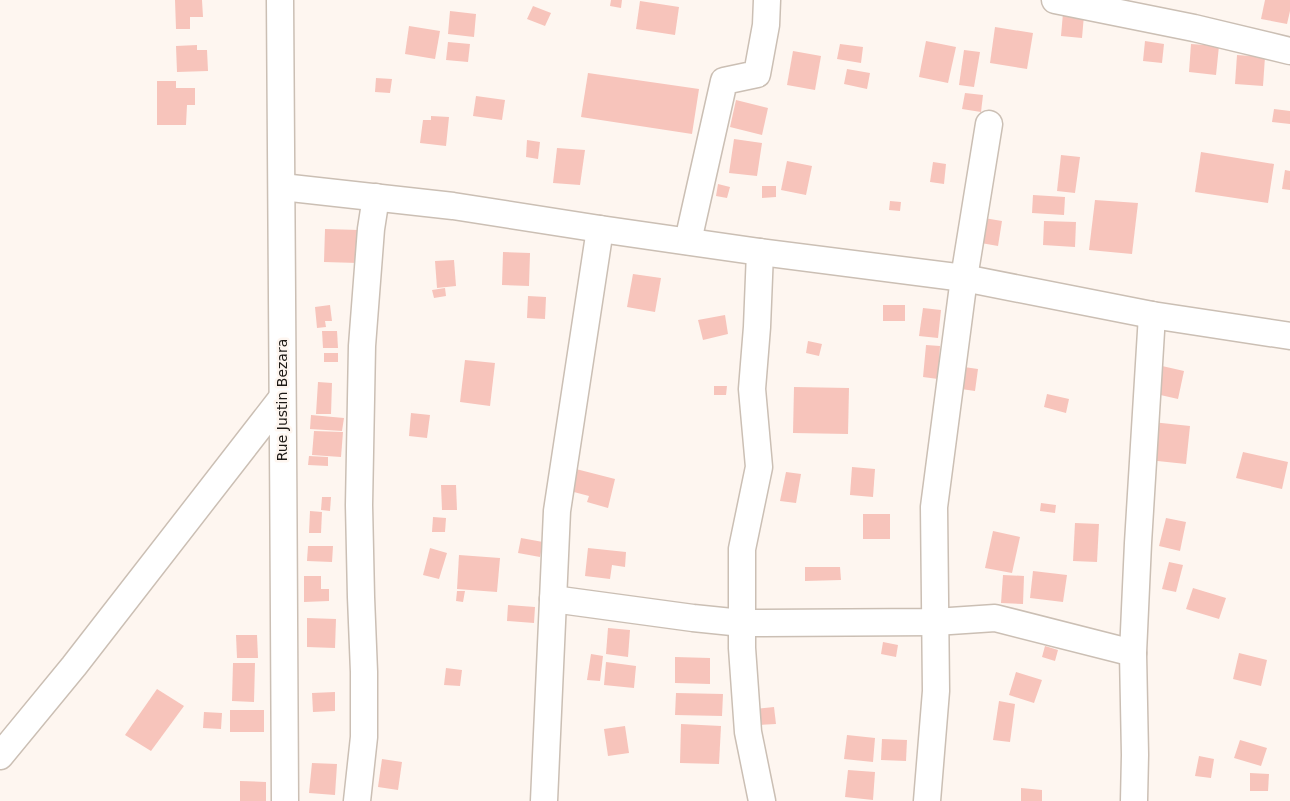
<svg xmlns="http://www.w3.org/2000/svg" width="1290" height="801" font-family="'DejaVu Sans',sans-serif">
  <rect width="100%" height="100%" fill="#fef6f0"/>
  <g fill="#f7c4bb">
    <path d="M175,0H202L203,17H190V29H176Z"/>
    <path d="M611,0H622L621,8L610,6Z"/>
    <path d="M1265,0H1290V11L1287,24L1261,19Z"/>
    <path d="M640,1L679,7L675,35L636,29Z"/>
    <path d="M533,6L551,13L545,26L527,19Z"/>
    <path d="M450,11L476,14L474,37L448,34Z"/>
    <path d="M1063,13L1084,15L1082,38L1061,36Z"/>
    <path d="M409,26L440,31L435,59L405,54Z"/>
    <path d="M995,27L1033,33L1027,69L990,63Z"/>
    <path d="M926,41L956,47L948,83L919,77Z"/>
    <path d="M1145,41L1164,44L1162,63L1143,61Z"/>
    <path d="M448,42L470,44L468,62L446,60Z"/>
    <path d="M840,44L863,47L861,63L837,59Z"/>
    <path d="M1191,44L1219,46L1216,75L1189,72Z"/>
    <path d="M197,45V50H207L208,71L177,72L176,46Z"/>
    <path d="M964,50L980,52L974,87L959,85Z"/>
    <path d="M793,51L821,56L815,90L787,85Z"/>
    <path d="M1237,55L1265,57L1263,86L1235,84Z"/>
    <path d="M847,69L870,73L867,89L844,84Z"/>
    <path d="M588,73L699,89L692,134L581,117Z"/>
    <path d="M376,78L392,79L390,93L375,92Z"/>
    <path d="M157,81H176V88H195V105H187L186,125H157Z"/>
    <path d="M965,93L983,95L981,112L962,109Z"/>
    <path d="M476,96L505,100L502,120L473,116Z"/>
    <path d="M736,100L768,108L762,135L730,127Z"/>
    <path d="M1274,109L1290,111V124L1272,122Z"/>
    <path d="M431,116L449,117L446,146L420,143L423,120H431Z"/>
    <path d="M734,139L762,143L757,176L729,173Z"/>
    <path d="M527,140L540,142L538,159L526,157Z"/>
    <path d="M557,148L585,150L580,185L553,183Z"/>
    <path d="M1201,152L1274,164L1268,203L1195,192Z"/>
    <path d="M1061,155L1080,157L1075,193L1057,191Z"/>
    <path d="M787,161L812,166L806,195L781,190Z"/>
    <path d="M933,162L946,164L944,184L930,182Z"/>
    <path d="M1285,170L1290,171V190L1282,189Z"/>
    <path d="M718,184L730,187L727,198L716,196Z"/>
    <path d="M762,186H776V197L762,198Z"/>
    <path d="M1033,195L1065,197L1064,215L1032,213Z"/>
    <path d="M1095,200L1138,203L1132,254L1089,250Z"/>
    <path d="M890,201L901,202L900,211L889,210Z"/>
    <path d="M984,218L1002,221L998,246L981,243Z"/>
    <path d="M1044,221L1076,222L1075,247L1043,245Z"/>
    <path d="M325,229L359,230L358,263L324,262Z"/>
    <path d="M503,252L530,253L529,286L502,285Z"/>
    <path d="M454,260L456,286L437,288L435,261Z"/>
    <path d="M633,274L661,278L655,312L627,307Z"/>
    <path d="M445,288L446,296L434,298L432,290Z"/>
    <path d="M528,296L546,297L545,319L527,318Z"/>
    <path d="M330,305L332,321H325L326,327L317,328L315,307Z"/>
    <rect x="883" y="305" width="22" height="16"/>
    <path d="M923,308L941,310L938,338L919,336Z"/>
    <path d="M725,315L728,334L703,340L698,320Z"/>
    <path d="M322,331H337L338,348H323Z"/>
    <path d="M808,341L822,344L819,356L806,353Z"/>
    <path d="M926,345L940,346L938,379L923,377Z"/>
    <rect x="324" y="353" width="14" height="9"/>
    <path d="M465,360L495,363L490,406L460,402Z"/>
    <path d="M957,366L978,369L975,391L954,388Z"/>
    <path d="M1162,366L1184,371L1178,399L1156,394Z"/>
    <path d="M318,382L332,383L331,414H316Z"/>
    <path d="M714,386H727L726,395H714Z"/>
    <path d="M794,387L849,388L848,434L793,433Z"/>
    <path d="M1047,394L1069,399L1066,413L1044,407Z"/>
    <path d="M411,413L430,415L427,438L409,436Z"/>
    <path d="M311,415L344,418L342,431L310,429Z"/>
    <path d="M1152,422L1190,426L1186,464L1148,460Z"/>
    <path d="M314,431L343,432L341,457L312,455Z"/>
    <path d="M1243,452L1288,462L1282,489L1236,478Z"/>
    <path d="M309,456L328,457V466L308,465Z"/>
    <path d="M852,467L875,469L873,497L850,495Z"/>
    <path d="M576,469L615,479L608,508L587,502L589,496L570,491Z"/>
    <path d="M786,472L801,474L796,503L780,501Z"/>
    <path d="M441,485H456L457,510H442Z"/>
    <path d="M322,497H331L330,511L321,510Z"/>
    <path d="M1041,503L1056,505L1055,513L1040,511Z"/>
    <path d="M310,511L322,512L321,533H309Z"/>
    <rect x="863" y="514" width="27" height="25"/>
    <path d="M433,517L446,518L445,532H432Z"/>
    <path d="M1166,518L1186,522L1180,551L1159,546Z"/>
    <path d="M1075,523L1099,524L1097,562L1073,561Z"/>
    <path d="M993,531L1020,537L1012,573L985,568Z"/>
    <path d="M521,538L543,542L540,557L518,553Z"/>
    <path d="M308,546H333L332,562L307,561Z"/>
    <path d="M430,548L447,553L439,579L423,575Z"/>
    <path d="M588,548L626,552L625,567L612,565L610,579L585,576Z"/>
    <path d="M459,555L500,558L497,592L457,589Z"/>
    <path d="M1169,562L1183,565L1176,592L1162,589Z"/>
    <path d="M805,567H840L841,580L805,581Z"/>
    <path d="M1033,571L1067,575L1063,602L1030,598Z"/>
    <path d="M1003,575L1024,576L1023,604L1001,603Z"/>
    <path d="M304,576H321V589H329V601L304,602Z"/>
    <path d="M1193,588L1226,598L1219,619L1186,609Z"/>
    <path d="M457,591H465L463,602L456,601Z"/>
    <path d="M508,605L535,607L534,623L507,621Z"/>
    <path d="M307,618L336,619L335,648L307,647Z"/>
    <path d="M608,628L630,630L628,657L606,654Z"/>
    <path d="M236,635H257L258,658H237Z"/>
    <path d="M883,642L898,645L896,657L881,654Z"/>
    <path d="M1045,646L1058,650L1055,661L1042,657Z"/>
    <path d="M1239,653L1267,660L1261,686L1233,679Z"/>
    <path d="M591,654L603,656L600,681L587,680Z"/>
    <path d="M675,657L710,658V684L675,683Z"/>
    <path d="M606,662L636,666L634,688L604,685Z"/>
    <path d="M233,663H255L254,702L232,701Z"/>
    <path d="M446,668L462,670L460,686L444,685Z"/>
    <path d="M1016,672L1042,680L1034,703L1009,695Z"/>
    <path d="M157,689L184,706L151,751L125,735Z"/>
    <path d="M335,692V711L313,712L312,693Z"/>
    <path d="M676,693L723,694L722,716L675,715Z"/>
    <path d="M999,701L1015,704L1010,742L993,740Z"/>
    <path d="M774,707L776,724L758,725L756,709Z"/>
    <rect x="230" y="710" width="34" height="22"/>
    <path d="M204,712L222,713L221,729L203,728Z"/>
    <path d="M681,724L721,726L719,764L680,763Z"/>
    <path d="M625,726L629,753L608,756L604,729Z"/>
    <path d="M847,735L875,738L873,762L844,759Z"/>
    <path d="M882,739L907,740L906,761L881,760Z"/>
    <path d="M1240,740L1267,748L1261,766L1234,758Z"/>
    <path d="M1199,756L1214,759L1211,778L1195,776Z"/>
    <path d="M382,759L402,762L398,790L378,787Z"/>
    <path d="M312,763L337,764L335,795L309,793Z"/>
    <path d="M848,770L875,772L873,800L845,797Z"/>
    <path d="M1250,773L1269,774L1268,791H1250Z"/>
    <path d="M240,781L266,782V801H240Z"/>
    <path d="M1021,788L1042,790V801H1021Z"/>
  </g>
  <g fill="none" stroke-linecap="round" stroke-linejoin="round">
    <defs>
      <g id="minor">
        <path d="M280,0C283,267 283,534 285,801"/>
        <path d="M1055,0L1194,28L1290,51"/>
        <path d="M282,187L453,206L600,229L760,252L964,278L1152,315L1290,336"/>
        <path d="M688,241L724,81L757,74L766,25L767,0"/>
        <path d="M760,252L757,327L752,389L759,467L742,549V648L748,732L762,801"/>
        <path d="M553,599L693,618L742,623L935,622L995,618L1133,653"/>
        <path d="M0,756L74,666L282,398"/>
        <path d="M357,801L364,737V672L361,597L359,505L362,346L371,229L376,197"/>
        <path d="M544,801L557,511L600,229"/>
        <path d="M927,801L936,691L934,507L964,278L989,124"/>
        <path d="M1134,801L1135,755L1133,653L1138,543L1152,315"/>
      </g>
    </defs>
    <use href="#minor" stroke="#cbbfb4" stroke-width="29"/>
    <use href="#minor" stroke="#fff" stroke-width="26"/>
  </g>
  <g text-anchor="middle" stroke-width="5" stroke-linejoin="round" paint-order="stroke">
    <g font-size="14" fill="#1d1915" stroke="#fef6f0">
      <text transform="translate(282 400) rotate(-90)" y="5">Rue Justin Bezara</text>
    </g>
  </g>
</svg>
